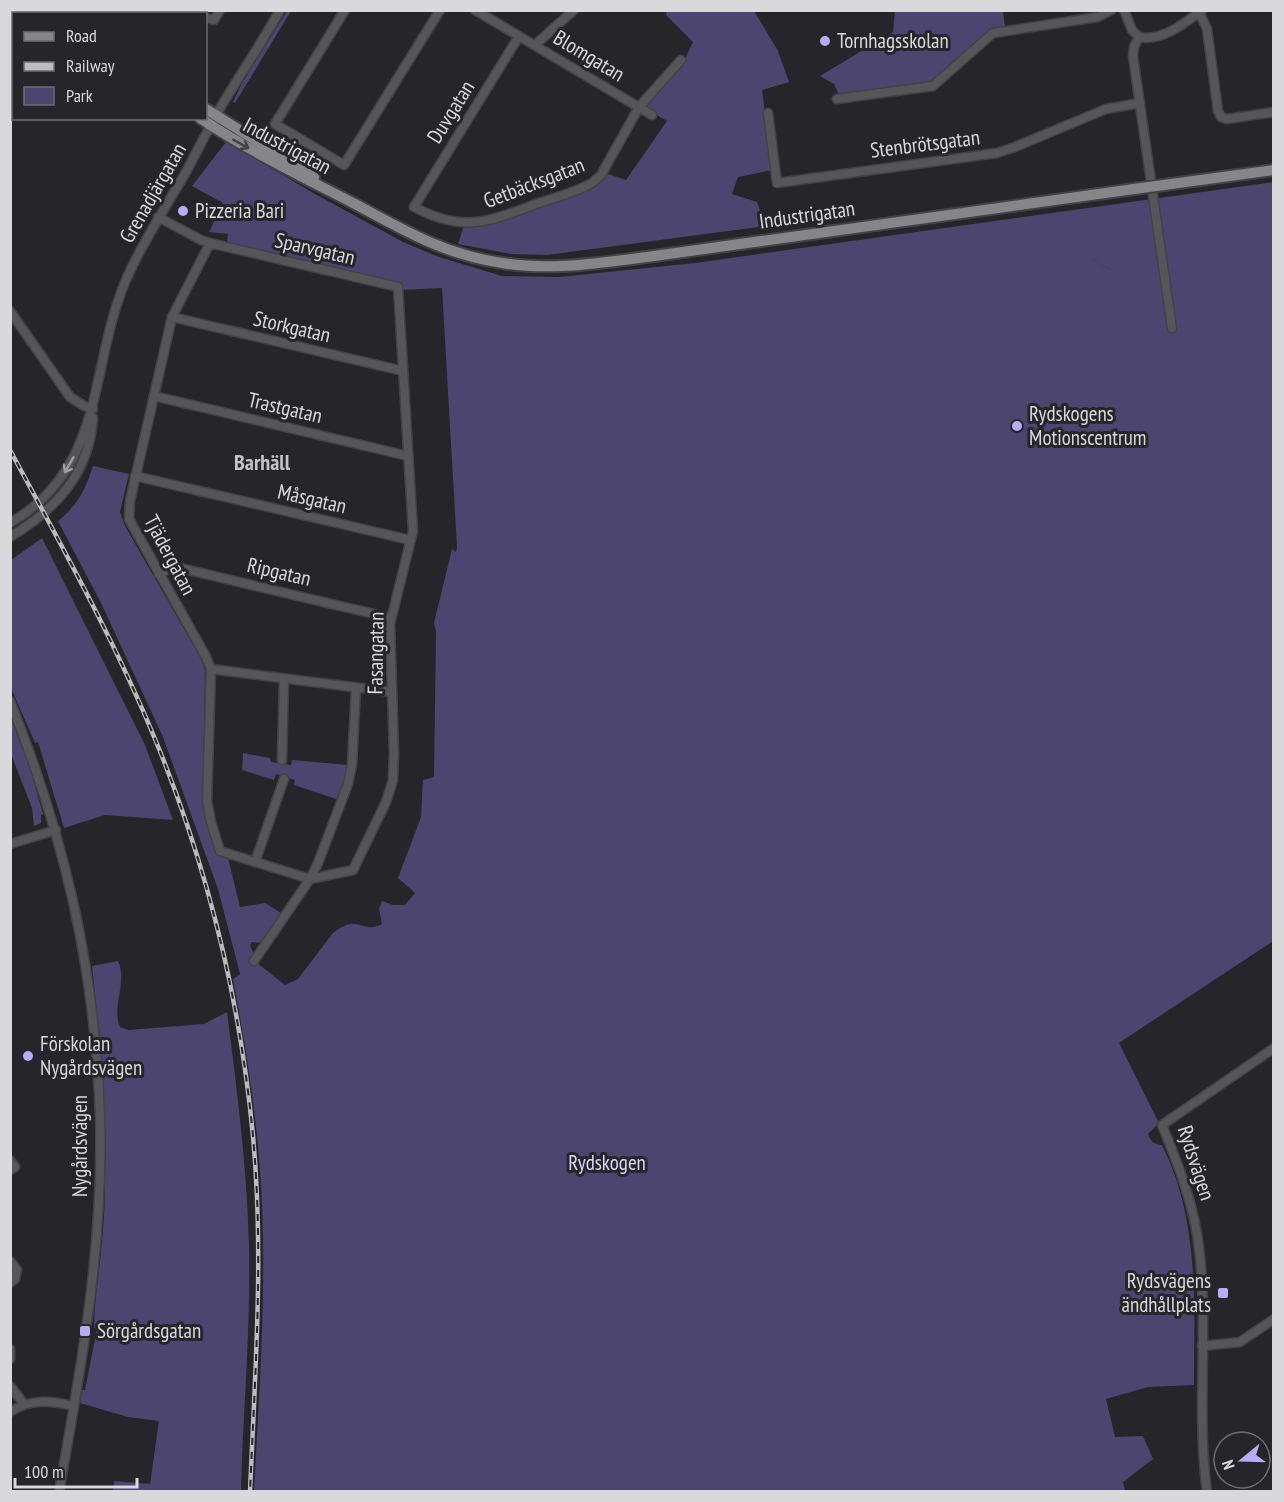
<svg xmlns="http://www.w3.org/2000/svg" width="1284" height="1502" font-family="'PT Sans Narrow',sans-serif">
  <rect width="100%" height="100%" fill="#26252a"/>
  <g fill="#4b456f">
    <path d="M287,11H291L235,103L233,102L242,83Z"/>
    <path d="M667,11H754L778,51L789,82L762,90L772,170L738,177L732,194L757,202L765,226L547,255L511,254L458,244L463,228L479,226L504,220L593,188L605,173L626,180L667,121L643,107L683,63L693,42L666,15Z"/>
    <path d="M895,11H1003L1005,27L992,29L933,83L839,95L834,84L820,76L893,32Z"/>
    <path d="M226,142L315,194L403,242L439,257L502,276L559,277L695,263L1273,182V941L1119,1043L1159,1123L1148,1134C1151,1142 1154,1144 1162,1145C1200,1221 1194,1303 1194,1385L1148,1387L1106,1399L1115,1437L1143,1436L1153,1459L1123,1482L1125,1491H254C259,1396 266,1300 262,1205C259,1128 247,1053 233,979L240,974L218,889L163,737L102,605L58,521C78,505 85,490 93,466L129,474L120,512L125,526L200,657L205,670L203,809L216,854L228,858L240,907L265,903L283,914L263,943L252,942L250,945L254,955L252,959L285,985L298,979L333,933C360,912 360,935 382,924L379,909L382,901L393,905H405L415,893L398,878L421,817L423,780L434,777L436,632L434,623L452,549L456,552L457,547L442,288L401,290V284L227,243L228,234L209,232L223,203L192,186Z"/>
    <path d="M42,538L145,745L173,820L105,815L64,828L38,742L35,743L11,688V560Z"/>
    <path d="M11,717L31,772L43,814L41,815V823L34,826L32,808L11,754Z"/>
    <path d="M243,753L270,758L271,762L291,765L292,760L349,765L339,800L294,785L295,780L276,774L274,780L242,770Z"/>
    <path d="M118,961C128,982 111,1005 120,1027L129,1030L204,1024L227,1012C237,1090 247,1167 249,1245C251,1327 243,1409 241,1491H113L114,1481L150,1484L159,1421L128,1417L80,1403L82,1390H85L97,1329L94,1328C94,1302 99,1277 101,1251C104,1226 105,1201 105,1177C107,1106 100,1037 92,966Z"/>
  </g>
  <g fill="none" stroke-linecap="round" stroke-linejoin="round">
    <path stroke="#4c4362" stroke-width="2" d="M1093,259L1110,269"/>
    <defs>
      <g id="minor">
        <path d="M193,10L198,14"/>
        <path d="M345,10L275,124L344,165L440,10"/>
        <path d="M475,10L652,115"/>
        <path d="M1124,10L1132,30L1139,37"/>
        <path d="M1199,12L1207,29L1218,111L1221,117L1227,119L1274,112"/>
        <path d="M206,18L214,20L220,10"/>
        <path d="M519,36L414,207C465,234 489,221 539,203C557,197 576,192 592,183L601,175L639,107L681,60"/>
        <path d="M1139,37L1134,47L1133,56L1172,328"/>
        <path d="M1139,37C1162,42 1185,23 1202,10"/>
        <path d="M535,45L574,10"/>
        <path d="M837,99L933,86L993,33L1098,17L1111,10"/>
        <path d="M768,113L777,183L997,153L1015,147L1106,109L1140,103"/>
        <path d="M158,217L201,240L210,243L398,287L413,531L390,624L394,753L393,780L386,802L353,870L310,879L220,851L211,822L207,801L211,669L205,655L129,519L130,501L172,317L210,243"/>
        <path d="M10,311L70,397L84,406L93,409"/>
        <path d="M172,317L403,371"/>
        <path d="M154,396L408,456"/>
        <path d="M135,476L410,540"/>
        <path d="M10,523C110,465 87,361 130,271C146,237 167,205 186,172C199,148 211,123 225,100C243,70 263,41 280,10"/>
        <path d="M10,537C56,509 89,474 93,418"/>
        <path d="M159,574L170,568H180L391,618"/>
        <path d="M211,669L392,692"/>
        <path d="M10,701C65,839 95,968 100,1117C104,1242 81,1369 59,1492"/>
        <path d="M282,760L284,679"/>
        <path d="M10,844L56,830"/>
        <path d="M255,862L284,779"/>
        <path d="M254,961L310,879L318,863L348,784L352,765L356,688"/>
        <path d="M10,1160L15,1167L10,1170"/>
        <path d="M10,1261L17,1270L15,1279L10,1283"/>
        <path d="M1202,1346L1240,1342L1274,1319"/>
        <path d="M10,1349V1359"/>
        <path d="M10,1386L24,1404"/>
        <path d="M10,1412C31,1398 51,1401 74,1406"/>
        <path d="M1207,1492C1196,1411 1209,1329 1199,1248C1194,1204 1178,1164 1162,1125L1274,1048"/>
      </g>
      <g id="major">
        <path d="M85,10L87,14"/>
        <path d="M206,109L314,177"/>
        <path d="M200,118C249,151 303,177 355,204C406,231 443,254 502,263C550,271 599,263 647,257L1134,189"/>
        <path d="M1171,184L1274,170"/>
      </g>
    </defs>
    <use href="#minor" stroke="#434246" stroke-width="11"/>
    <use href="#major" stroke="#434246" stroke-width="14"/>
    <use href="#minor" stroke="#565658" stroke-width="8"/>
    <use href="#major" stroke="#86858a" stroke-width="10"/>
    <defs>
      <path id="rail" d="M10,450C61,545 114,639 155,739C207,865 240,1000 253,1136C264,1254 255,1373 250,1492"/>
    </defs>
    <use href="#rail" stroke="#bcbcbf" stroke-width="4.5"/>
    <use href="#rail" stroke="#26252a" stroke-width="2" stroke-dasharray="7" stroke-linecap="butt"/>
    <defs>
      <path id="major-bridge" d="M1134,189L1171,184"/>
    </defs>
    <use href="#major-bridge" stroke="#434246" stroke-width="14" stroke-linecap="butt"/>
    <use href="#major-bridge" stroke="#86858a" stroke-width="10"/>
  </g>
  <defs><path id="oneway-shaft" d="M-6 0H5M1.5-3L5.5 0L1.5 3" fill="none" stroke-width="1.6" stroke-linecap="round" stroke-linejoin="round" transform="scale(1.5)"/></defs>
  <use stroke="#434247" href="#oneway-shaft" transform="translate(241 144) rotate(29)"/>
  <use stroke="#9e9ea1" href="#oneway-shaft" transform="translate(69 465) rotate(120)"/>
  <g fill="#b6acf8" stroke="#26252a" stroke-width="2">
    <circle cx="825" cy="41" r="6"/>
    <circle cx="183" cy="211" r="6"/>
    <circle cx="1017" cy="426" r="6"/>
    <circle cx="28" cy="1056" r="6"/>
    <rect x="1217" y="1287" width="12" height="12" rx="3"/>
    <rect x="79" y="1325" width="12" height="12" rx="3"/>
  </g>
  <g text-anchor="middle" stroke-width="6" stroke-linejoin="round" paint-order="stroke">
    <g font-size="21" fill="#d9d9dc" stroke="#26252a" text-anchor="start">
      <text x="837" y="48">Tornhagsskolan</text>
      <text x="195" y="218">Pizzeria Bari</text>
      <text x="1029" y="421">Rydskogens<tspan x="1029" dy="24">Motionscentrum</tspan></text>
      <text x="40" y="1051">Förskolan<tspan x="40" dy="24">Nygårdsvägen</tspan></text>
      <text x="1211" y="1288" text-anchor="end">Rydsvägens<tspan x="1211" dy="24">ändhållplats</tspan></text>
      <text x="97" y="1338">Sörgårdsgatan</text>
    </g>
    <g font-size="21" fill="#d9d9dc" stroke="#26252a">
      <text transform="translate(589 56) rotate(31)" y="7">Blomgatan</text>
      <text transform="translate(451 112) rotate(-58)" y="7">Duvgatan</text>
      <text transform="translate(925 144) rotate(-7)" y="7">Stenbrötsgatan</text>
      <text transform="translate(287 146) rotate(28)" y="7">Industrigatan</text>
      <text transform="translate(534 183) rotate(-21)" y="7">Getbäcksgatan</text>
      <text transform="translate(153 193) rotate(-60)" y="7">Grenadjärgatan</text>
      <text transform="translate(807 215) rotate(-8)" y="7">Industrigatan</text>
      <text transform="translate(315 249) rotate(13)" y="7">Sparvgatan</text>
      <text transform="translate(292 327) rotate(13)" y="7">Storkgatan</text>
      <text transform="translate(285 408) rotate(13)" y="7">Trastgatan</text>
      <text transform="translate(312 499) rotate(13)" y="7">Måsgatan</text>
      <text transform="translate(170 555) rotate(62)" y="7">Tjädergatan</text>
      <text transform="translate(279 572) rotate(13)" y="7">Ripgatan</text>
      <text transform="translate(376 653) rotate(-89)" y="7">Fasangatan</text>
      <text transform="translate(80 1146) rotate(-90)" y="7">Nygårdsvägen</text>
      <text transform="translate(1196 1163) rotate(72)" y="7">Rydsvägen</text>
    </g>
    <g font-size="21" fill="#d9d6f6" stroke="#26252a">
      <text x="607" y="1170">Rydskogen</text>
    </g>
    <g font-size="22" font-weight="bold" fill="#c3c3c9" stroke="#26252a">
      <text x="262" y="470">Barhäll</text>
    </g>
  </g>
  <rect width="1284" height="1502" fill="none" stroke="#d9d9dc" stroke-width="24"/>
  <rect x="12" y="12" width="195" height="108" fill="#26252a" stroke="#6e6d71" stroke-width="1.5"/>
  <rect x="24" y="32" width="30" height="9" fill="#86858a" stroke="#6e6d71" stroke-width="1.5"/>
  <text x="66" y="42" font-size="18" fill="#d9d9dc">Road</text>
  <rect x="24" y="62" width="30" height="9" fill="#bcbcbf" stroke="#6e6d71" stroke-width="1.5"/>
  <text x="66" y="72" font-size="18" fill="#d9d9dc">Railway</text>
  <rect x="24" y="87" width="30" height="18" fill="#4b456f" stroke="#6e6d71" stroke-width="1.5"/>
  <text x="66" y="102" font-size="18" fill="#d9d9dc">Park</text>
  <g transform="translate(1242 1460) rotate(251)"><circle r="28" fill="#26252a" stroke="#6e6d71" stroke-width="1.5"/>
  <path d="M0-4.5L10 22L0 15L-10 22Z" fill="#b6acf8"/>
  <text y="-9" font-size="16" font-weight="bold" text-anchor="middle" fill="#d9d9dc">N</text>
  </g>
  <path d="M15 1478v9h122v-9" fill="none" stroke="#d9d9dc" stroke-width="3"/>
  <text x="24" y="1478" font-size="18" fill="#d9d9dc" stroke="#26252a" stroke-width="4.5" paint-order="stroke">100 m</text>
</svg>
